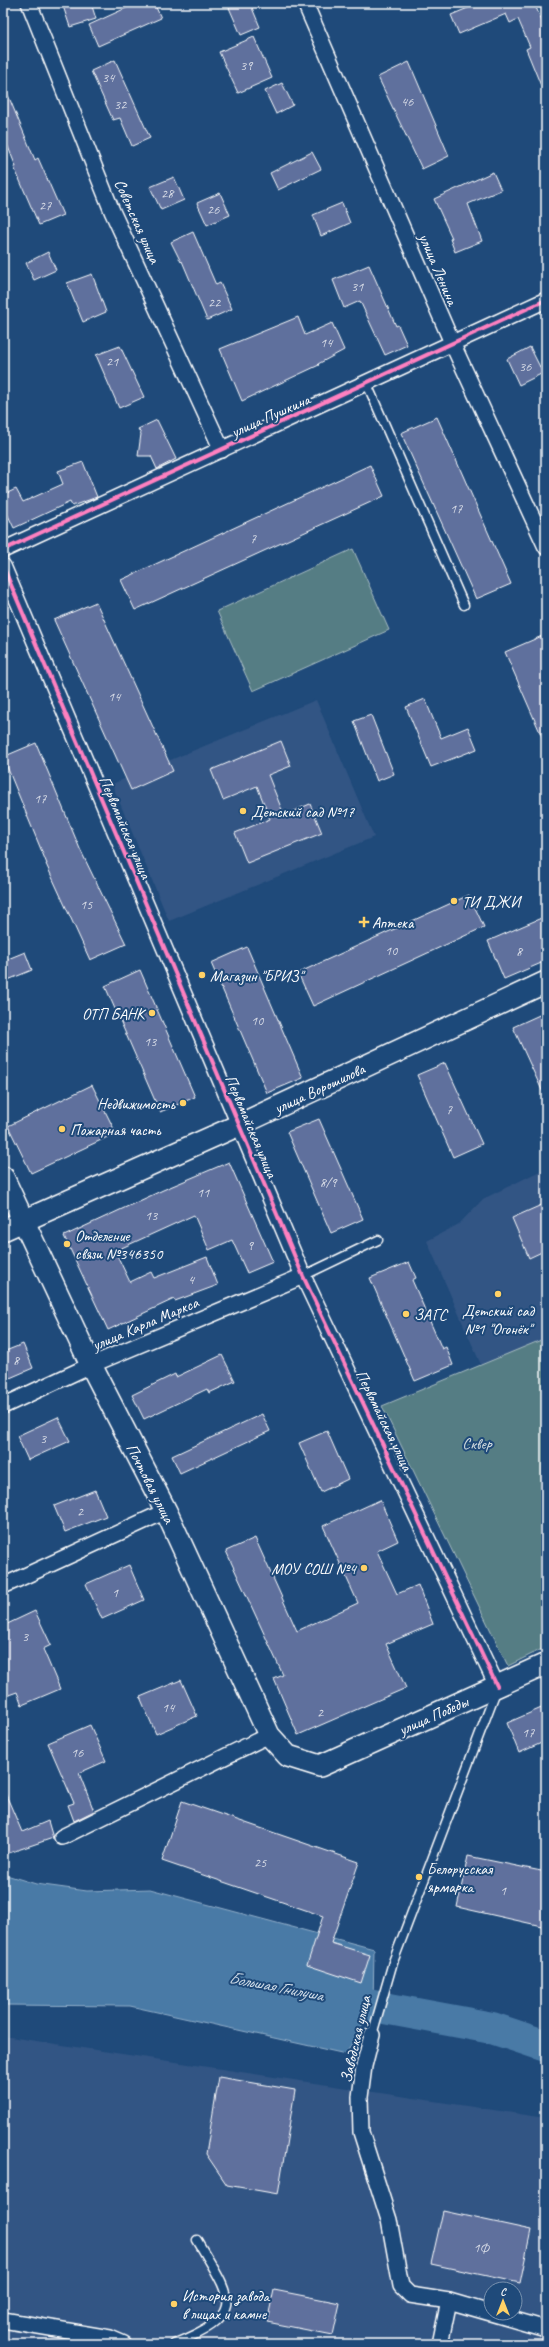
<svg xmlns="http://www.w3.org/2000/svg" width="549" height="2347" font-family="Caveat,sans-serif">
  <rect width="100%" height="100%" fill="#1f4a7a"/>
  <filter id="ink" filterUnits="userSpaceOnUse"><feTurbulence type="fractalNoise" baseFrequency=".025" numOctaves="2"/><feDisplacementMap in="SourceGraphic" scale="8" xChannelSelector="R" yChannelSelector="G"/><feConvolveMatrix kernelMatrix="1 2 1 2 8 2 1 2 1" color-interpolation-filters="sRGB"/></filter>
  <g filter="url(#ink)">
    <g fill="#325584" fill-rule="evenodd">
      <path d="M316,700L374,837L169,921L112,784Z"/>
      <path d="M546,1168V1347L485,1374L427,1241L459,1224L483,1199Z"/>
      <path d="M3,2036L546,2118V2344H3ZM491,2289H515V2313H491Z"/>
    </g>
    <g fill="#547d84" stroke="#aabec2">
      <path d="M353,549L389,630L253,691L217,611Z"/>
      <path d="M546,1338V1647L508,1666L382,1406Z"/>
    </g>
    <path fill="#497aa6" stroke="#92afca" d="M3,1874L36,1884L87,1891L150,1889L374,1949L373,2006L346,2054L130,2006L3,2005Z"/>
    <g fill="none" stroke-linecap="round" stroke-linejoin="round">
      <path stroke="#497aa6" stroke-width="32" d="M330,1998L492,2028L546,2046"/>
    </g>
    <g fill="#5f6f9d" stroke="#fff">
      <path d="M62,3H91L96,19L70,27Z"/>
      <path d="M137,3H154L161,18L98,46L89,25Z"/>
      <path d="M227,3H250L260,27L241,35Z"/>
      <path d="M480,3H534L546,30V98L526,49L530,47L518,19L510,23L506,14L459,34L451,15Z"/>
      <path d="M254,37L272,78L238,93L219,52Z"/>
      <path d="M115,60L150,138L132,146L120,118L113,120L91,71Z"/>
      <path d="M409,62L449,156L422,169L378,77Z"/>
      <path d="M3,83L35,160L38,158L63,215L39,225L14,167H16L3,134Z"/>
      <path d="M282,83L293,105L276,114L265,91Z"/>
      <path d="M312,152L321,169L278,190L270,173Z"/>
      <path d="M493,172L501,190L468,204L482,241L455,252L450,239L452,238L434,199Z"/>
      <path d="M174,177L184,200L161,210L150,187Z"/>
      <path d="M220,193L230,215L207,225L197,203Z"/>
      <path d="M342,203L350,223L321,236L313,215Z"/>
      <path d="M193,232L216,285L220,283L232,309L207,320L182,261L181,262L171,242Z"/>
      <path d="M48,252L56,270L34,280L26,263Z"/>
      <path d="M369,265L396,326L398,325L407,345L385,355L360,301L344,308L333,280Z"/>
      <path d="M92,274L106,312L83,322L67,283Z"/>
      <path d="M298,317L305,335L332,323L344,350L318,364L319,365L242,401L220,349Z"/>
      <path d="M120,346L144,397L119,408L96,355Z"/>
      <path d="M530,347L543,373L519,385L507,359Z"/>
      <path d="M437,417L511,584L476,599L401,433Z"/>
      <path d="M157,420L176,459L157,469L151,456H138L141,434L138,429Z"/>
      <path d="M83,462L97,497L72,506L70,502L14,528L3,505V495L16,489L23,502L63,484L58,471Z"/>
      <path d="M370,465L384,496L135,610L121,580Z"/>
      <path d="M96,602L173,771L131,790L54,620Z"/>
      <path d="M542,636L546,645V746L505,652Z"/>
      <path d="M425,699L441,738L468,727L477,749L431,767L406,707Z"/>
      <path d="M371,715L394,774L377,781L354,721Z"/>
      <path d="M281,741L291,766L268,775L284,815L310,804L322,833L247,863L235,833L270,819L257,786L223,800L211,770Z"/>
      <path d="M36,743L80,849L126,944L90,960L46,864H47L3,757Z"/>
      <path d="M469,895L484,927L313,1006L298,973Z"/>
      <path d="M546,916V961L504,979L488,941Z"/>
      <path d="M247,947L303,1078L267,1093L211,963Z"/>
      <path d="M25,952L32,970L3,982V961Z"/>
      <path d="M140,970L195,1097L160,1112L105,986Z"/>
      <path d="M546,1012V1099L513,1027Z"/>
      <path d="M445,1063L482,1144L453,1157L417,1075Z"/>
      <path d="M92,1085L116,1133L31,1173L8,1126Z"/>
      <path d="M319,1119L363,1219L331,1233L287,1132Z"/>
      <path d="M229,1162L273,1262L247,1273L232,1240L209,1250L194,1215L115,1251L130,1282L151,1272L154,1278L207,1257L218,1285L175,1301L174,1299L108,1330L64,1236L163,1190Z"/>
      <path d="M546,1203V1250L529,1258L512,1218Z"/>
      <path d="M409,1262L416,1278L412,1280L442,1349L446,1347L453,1365L415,1381L370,1278Z"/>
      <path d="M23,1344L33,1368L3,1381V1352Z"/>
      <path d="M222,1355L235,1381L209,1393L207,1389L144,1419L132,1395L175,1374L176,1377Z"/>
      <path d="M262,1414L270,1431L180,1473L172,1456Z"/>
      <path d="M58,1417L70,1441L28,1460L17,1436Z"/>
      <path d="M327,1431L348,1479L321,1492L299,1443Z"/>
      <path d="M95,1490L106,1516L65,1532L54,1506Z"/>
      <path d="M380,1500L398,1541L377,1551L397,1594L418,1585L433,1624L386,1644L406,1688L298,1735L274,1679L283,1675L226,1551L255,1538L297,1631L358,1603L323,1526Z"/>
      <path d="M129,1565L144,1600L102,1619L86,1584Z"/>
      <path d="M35,1611L51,1645L43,1649L60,1689L22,1705L17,1692L3,1697V1626Z"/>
      <path d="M181,1680L197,1716L156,1734L140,1697Z"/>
      <path d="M546,1706V1741L519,1753L507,1723Z"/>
      <path d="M90,1725L106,1761L79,1773L94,1811L74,1821L68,1805L74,1803L48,1743Z"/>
      <path d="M3,1788L22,1832L48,1821L53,1838L3,1855Z"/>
      <path d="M182,1801L359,1862L331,1943L370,1955L361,1983L307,1965L323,1916L162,1861Z"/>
      <path d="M468,1856L546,1872V1927L457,1907Z"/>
      <path d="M219,2077L295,2090L278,2194L227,2185L206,2154Z"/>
      <path d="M443,2211L531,2230L520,2283L431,2264Z"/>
      <path d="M274,2290L340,2303L333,2335L267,2322Z"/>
    </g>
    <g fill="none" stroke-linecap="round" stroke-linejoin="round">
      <defs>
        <g id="lane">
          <path d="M367,384L464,605"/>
          <path d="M303,1276L378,1240"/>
          <path d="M372,2035L393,1962L496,1691"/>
          <path d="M174,2344C249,2314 231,2298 197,2240"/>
        </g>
        <g id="street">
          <path d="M29,3L112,211L222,450"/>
          <path d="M305,3L453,345L546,547"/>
          <path d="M3,550L546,300"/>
          <path d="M3,566L303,1276L497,1686"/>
          <path d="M3,1406L91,1365L303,1276"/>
          <path d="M3,1586L166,1511"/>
          <path d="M62,1837L269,1735"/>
          <path d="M372,2035L364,2066L360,2097L361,2132L389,2220L401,2286L410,2295L449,2301L546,2329"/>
          <path d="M3,2320L110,2338L124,2344"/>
          <path d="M440,2344L449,2301"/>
        </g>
        <g id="secondary">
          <path d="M3,1177L91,1365L166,1511L269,1735L288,1756L320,1766L546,1664"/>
          <path d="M3,1230L239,1125L546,982"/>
        </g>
      </defs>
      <use href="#lane" stroke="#fff" stroke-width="11"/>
      <use href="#street" stroke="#fff" stroke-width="18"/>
      <use href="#secondary" stroke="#fff" stroke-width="24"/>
      <use href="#lane" stroke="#1f4a7a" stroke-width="8"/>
      <use href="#street" stroke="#1f4a7a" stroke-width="15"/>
      <use href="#secondary" stroke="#1f4a7a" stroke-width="21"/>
      <defs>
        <g id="cycleway">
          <path d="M3,550L546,300"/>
          <path d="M3,566L303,1276L497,1686"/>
        </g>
      </defs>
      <use href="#cycleway" stroke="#1f4a7a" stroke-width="6"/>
      <use href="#cycleway" stroke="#ff80c0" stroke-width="4"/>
    </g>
  </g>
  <g fill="#ffd166" stroke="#1f4a7a" stroke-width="1.5">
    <circle cx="243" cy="811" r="4"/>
    <circle cx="454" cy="901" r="4"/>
    <path d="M362 916h4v4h4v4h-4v4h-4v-4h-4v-4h4z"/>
    <circle cx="202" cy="975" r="4"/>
    <circle cx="152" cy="1013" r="4"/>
    <circle cx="183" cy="1103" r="4"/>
    <circle cx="62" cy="1129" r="4"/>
    <circle cx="67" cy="1244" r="4"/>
    <circle cx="498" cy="1294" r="4"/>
    <circle cx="406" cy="1314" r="4"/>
    <circle cx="364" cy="1568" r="4"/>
    <circle cx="419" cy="1877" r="4"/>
    <circle cx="174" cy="2304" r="4"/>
  </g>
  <g text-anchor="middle" stroke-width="4" stroke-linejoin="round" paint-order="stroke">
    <g font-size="14" fill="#d7dbe6">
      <text x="246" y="70">39</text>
      <text x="108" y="82">34</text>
      <text x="407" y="106">46</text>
      <text x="120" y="109">32</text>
      <text x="167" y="198">28</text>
      <text x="45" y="210">27</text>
      <text x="213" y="214">26</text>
      <text x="357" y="291">31</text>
      <text x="214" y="307">22</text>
      <text x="326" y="347">14</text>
      <text x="112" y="366">21</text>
      <text x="525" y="371">36</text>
      <text x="456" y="513">17</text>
      <text x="253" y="543">7</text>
      <text x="114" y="701">14</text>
      <text x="40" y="803">17</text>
      <text x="86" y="909">15</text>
      <text x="391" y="955">10</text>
      <text x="519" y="956">8</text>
      <text x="257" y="1025">10</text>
      <text x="150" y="1046">13</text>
      <text x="449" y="1114">7</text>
      <text x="328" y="1187">8/9</text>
      <text x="203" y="1197">11</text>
      <text x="151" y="1220">13</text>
      <text x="250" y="1250">9</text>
      <text x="191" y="1284">4</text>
      <text x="16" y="1365">8</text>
      <text x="43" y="1443">3</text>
      <text x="80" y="1516">2</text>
      <text x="115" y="1597">1</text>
      <text x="25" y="1641">3</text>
      <text x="168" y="1712">14</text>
      <text x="320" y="1717">2</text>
      <text x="528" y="1737">17</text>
      <text x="77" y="1757">16</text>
      <text x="260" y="1867">25</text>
      <text x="503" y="1895">1</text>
      <text x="481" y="2252">1Ф</text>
    </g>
    <g font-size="16" fill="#fff" stroke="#1f4a7a">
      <text transform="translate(138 221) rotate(66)" y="6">Советская улица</text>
      <text transform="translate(439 269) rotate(67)" y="6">улица Ленина</text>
      <text transform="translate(270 415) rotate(-24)" y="6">улица Пушкина</text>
      <text transform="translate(126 827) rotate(67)" y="6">Первомайская улица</text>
      <text transform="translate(319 1088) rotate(-25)" y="6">улица Ворошилова</text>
      <text transform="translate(252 1126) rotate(67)" y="6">Первомайская улица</text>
      <text transform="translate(145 1323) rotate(-23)" y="6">улица Карла Маркса</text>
      <text transform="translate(385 1420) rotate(64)" y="6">Первомайская улица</text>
      <text transform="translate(151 1483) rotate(63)" y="6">Почтовая улица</text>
      <text transform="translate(433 1715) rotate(-24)" y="6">улица Победы</text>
      <text transform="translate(355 2039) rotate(-77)" y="6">Заводская улица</text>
    </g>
    <g font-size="16" fill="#fff" stroke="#1f4a7a" text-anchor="start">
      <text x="251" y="817">Детский сад №17</text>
      <text x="462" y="907">ТИ ДЖИ</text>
      <text x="372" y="928">Аптека</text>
      <text x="210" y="981">Магазин "БРИЗ"</text>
      <text x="144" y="1019" text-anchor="end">ОТП БАНК</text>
      <text x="175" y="1109" text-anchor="end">Недвижимость</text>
      <text x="70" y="1135">Пожарная часть</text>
      <text x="75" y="1241">Отделение<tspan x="75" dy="18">связи №346350</tspan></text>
      <text x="498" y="1316" text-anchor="middle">Детский сад<tspan x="498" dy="18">№1 "Огонёк"</tspan></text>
      <text x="414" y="1320">ЗАГС</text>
      <text x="356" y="1574" text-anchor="end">МОУ СОШ №4</text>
      <text x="427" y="1874">Белорусская<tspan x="427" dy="18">ярмарка</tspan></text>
      <text x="182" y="2301">История завода<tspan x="182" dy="18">в лицах и камне</tspan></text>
    </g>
    <g font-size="16" fill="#d4dee0" stroke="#1f4a7a">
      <text x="477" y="1449">Сквер</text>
    </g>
    <g font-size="17" font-style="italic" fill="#d2dee9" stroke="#1f4a7a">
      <text transform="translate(276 1986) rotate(11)" y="6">Большая Гнилуша</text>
    </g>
  </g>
  <rect width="549" height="2347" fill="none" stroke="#1f4a7a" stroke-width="16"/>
  <rect x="8" y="8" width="533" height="2331" fill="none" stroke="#fff" stroke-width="1.5" filter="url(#ink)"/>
  <g transform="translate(503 2301)"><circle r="19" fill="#1f4a7a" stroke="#7992af"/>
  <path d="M0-3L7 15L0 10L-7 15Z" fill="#ffd166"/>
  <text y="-6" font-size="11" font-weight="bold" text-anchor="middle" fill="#ffffff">С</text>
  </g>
</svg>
